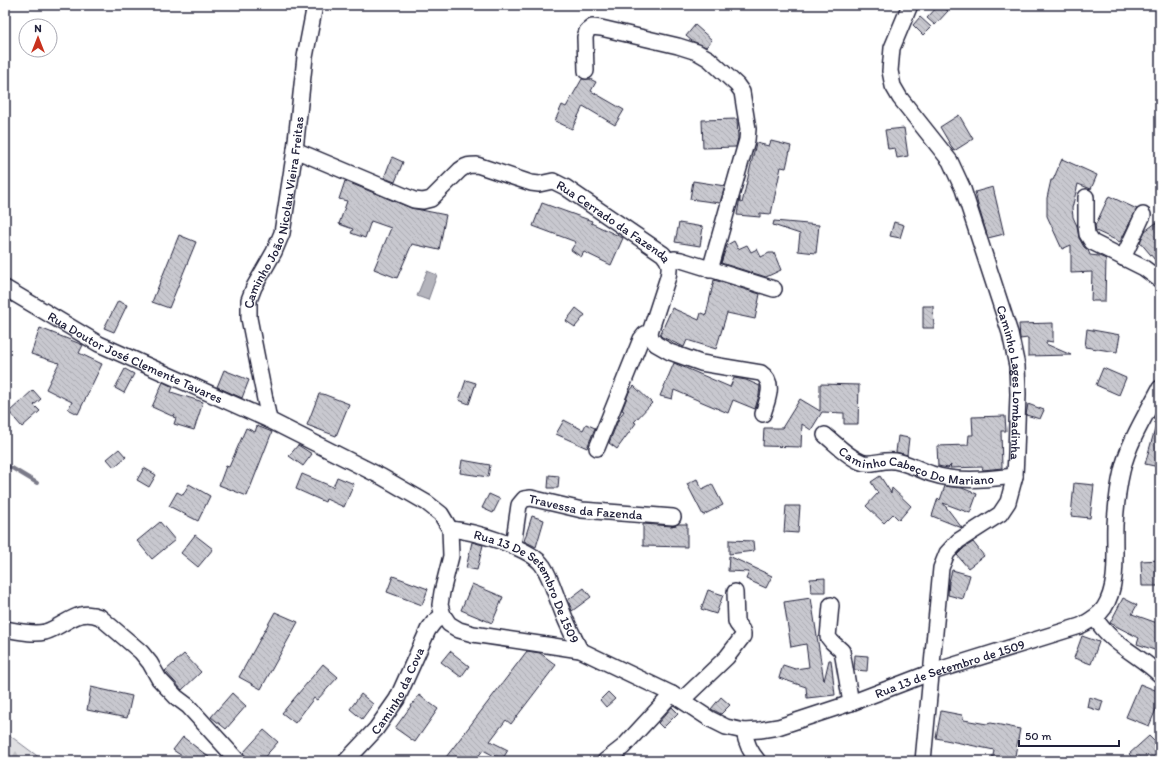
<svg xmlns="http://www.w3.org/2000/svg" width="1165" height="766" font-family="Itim,sans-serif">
  <defs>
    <pattern id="forest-firs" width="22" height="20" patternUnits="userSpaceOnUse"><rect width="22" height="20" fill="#dfdfe2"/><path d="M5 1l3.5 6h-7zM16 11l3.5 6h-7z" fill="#bfbfc3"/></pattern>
    <pattern id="building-back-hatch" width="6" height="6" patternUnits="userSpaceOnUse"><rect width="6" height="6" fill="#c8c8cf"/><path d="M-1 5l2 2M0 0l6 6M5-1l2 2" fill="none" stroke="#acacb3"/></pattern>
  </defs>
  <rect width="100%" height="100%" fill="#fff"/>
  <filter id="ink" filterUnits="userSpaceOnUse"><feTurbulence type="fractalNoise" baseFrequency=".025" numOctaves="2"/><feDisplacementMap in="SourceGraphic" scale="8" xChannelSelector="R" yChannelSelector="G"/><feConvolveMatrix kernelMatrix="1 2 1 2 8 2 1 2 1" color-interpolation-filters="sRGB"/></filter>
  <g filter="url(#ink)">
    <path fill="url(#forest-firs)" stroke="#80808e" d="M5,732L44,761H5Z"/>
    <path fill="#b4b4bc" stroke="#7a7a88" d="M427,271L437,275L428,300L417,296Z"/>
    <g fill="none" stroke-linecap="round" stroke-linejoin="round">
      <path stroke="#7a7a88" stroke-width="4" d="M5,465L12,468L37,483"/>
    </g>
    <g fill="url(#building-back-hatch)" stroke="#22223b">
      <path d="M939,5H941L948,11L935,25L927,18Z"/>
      <path d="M920,17L931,27L923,35L913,25Z"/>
      <path d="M695,25L712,40L706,47L692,41L686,36Z"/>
      <path d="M582,79H590L596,82L591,91L624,110L615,125L583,106L572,129L555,121L562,105L566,107Z"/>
      <path d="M959,115L973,139L954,151L940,127Z"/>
      <path d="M737,119L738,138L736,147L703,148L702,120Z"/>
      <path d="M904,128L908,156L897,158L895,148L888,149L885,130Z"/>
      <path d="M771,141L791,146L786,168L781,167L771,214L760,213V217L737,215L740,197V202L742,203L756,143L769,146Z"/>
      <path d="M392,157L403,162L395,182L384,178Z"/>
      <path d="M1062,159L1097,175L1091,189L1078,184L1072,208L1073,217L1077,226L1079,238L1084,247L1088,250L1090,255L1099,256L1106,259L1105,301H1091L1092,272L1071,273V245L1062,249L1047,216V198L1051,180H1053Z"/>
      <path d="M345,181L411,208L446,215L439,250L412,244L397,278L374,269L391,228L371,221L365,238L351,233L353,229L339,224L347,201L339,199Z"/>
      <path d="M693,181L725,186L720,203L690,199Z"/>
      <path d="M993,187L1004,234L988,238L978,205L975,192Z"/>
      <path d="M1109,196L1137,209L1120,242L1096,231L1095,226Z"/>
      <path d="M542,203L592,221L591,223L623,238L611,265L584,252L581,257L571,250L576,242L533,226Z"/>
      <path d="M1160,220V266L1140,242L1145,231Z"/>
      <path d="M774,221L819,225L816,253L798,251L800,234L773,225Z"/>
      <path d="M894,222L904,225L900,238L890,236Z"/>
      <path d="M679,223L703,227L700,246L675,242Z"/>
      <path d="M179,235L196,242L169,308L152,302Z"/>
      <path d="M734,241L738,249L747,245L751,252L757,249L761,257L769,253H774L781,270L766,277L721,263L727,245Z"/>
      <path d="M714,280L760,294L755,319L727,313L716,349L687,340L684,347L662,337L660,335L672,308L699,320L701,313L706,315Z"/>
      <path d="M118,301L127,305L114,332L104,328Z"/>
      <path d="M923,306H933L934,328H923Z"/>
      <path d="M576,308L585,315L575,327L566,321Z"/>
      <path d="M1053,323V342L1047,341L1046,344L1071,355L1028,356V338L1020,339L1019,324Z"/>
      <path d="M40,328L83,345L79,353L102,364L78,414L68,409L72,402L46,389L59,363L31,354Z"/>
      <path d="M1087,329L1120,335L1117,352L1085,347Z"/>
      <path d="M674,363L730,387L734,378L746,380L760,386L759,395L755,409L733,400L728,413L674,390L672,399L660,396Z"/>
      <path d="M1103,368L1126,378L1119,395L1096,385Z"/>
      <path d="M125,369L134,374L124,393L115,388Z"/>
      <path d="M224,370L249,380L242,398L217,387Z"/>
      <path d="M466,380L476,383L469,404L459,400Z"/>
      <path d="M163,382L173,387L171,392L203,402L194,430L174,424L176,418L173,417L175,414L172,416L152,407Z"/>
      <path d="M820,384L859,385L858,424H844V413L822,412L811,430L802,424L801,447L763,446L764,428H782L800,399L820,411Z"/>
      <path d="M634,386L652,403L634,422L636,423L617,449L609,443L619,418L624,411L622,410L629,392Z"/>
      <path d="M33,390L41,399L34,405L40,411L22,427L9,412Z"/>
      <path d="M319,394H323L349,404L336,436L307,425Z"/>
      <path d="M1028,404L1044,410L1040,419L1026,415Z"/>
      <path d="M1005,416L1006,431H1001L1002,468L983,470L982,467L950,468L951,465L948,468L938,466L937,446L968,445L969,435H973L972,417Z"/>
      <path d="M564,420L583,430L586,424L595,428L587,448L556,434Z"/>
      <path d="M1157,422H1160V462L1159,467L1145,464Z"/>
      <path d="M257,426L272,432L247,496L219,485L226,466L229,467L246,428L255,432Z"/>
      <path d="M898,436L909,438L907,455L896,452Z"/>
      <path d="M298,445L312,454L303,466L289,456Z"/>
      <path d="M119,449L126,457L114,467L107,459Z"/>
      <path d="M462,460L490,465L488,477L460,473Z"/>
      <path d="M144,468L156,475L149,487L137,480Z"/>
      <path d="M302,474L333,487L337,477L354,484L344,507L326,499L325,502L296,489Z"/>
      <path d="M549,475L559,476L558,488H548Z"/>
      <path d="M880,476L891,493L892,488L911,506L899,520L893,514L884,523L866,506L878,493L871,482Z"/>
      <path d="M697,479L702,489L712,484L723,505L703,515L687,484Z"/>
      <path d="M1074,483L1094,485L1090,518L1071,516Z"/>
      <path d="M189,484L210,496L198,521L169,506L177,492L183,495Z"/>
      <path d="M945,486L962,488L977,494L970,513L943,503L962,528L932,516L938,498L940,500Z"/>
      <path d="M489,494L500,499L493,513L482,508Z"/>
      <path d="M786,506H800L798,533L784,532Z"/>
      <path d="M532,516L544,520L536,547L524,541Z"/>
      <path d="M160,522L175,540L152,559L137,541Z"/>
      <path d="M643,524L672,526L678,524H687V547L643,546Z"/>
      <path d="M195,535L213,549L198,567L181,553Z"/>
      <path d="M729,540L753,541L754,551L729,554Z"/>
      <path d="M472,542L483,545L477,570L466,568Z"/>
      <path d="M973,542L984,556L968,568L957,555L964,548Z"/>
      <path d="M729,556L772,576L766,588L746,579L749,572L728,571Z"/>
      <path d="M1160,560V586H1142L1141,561Z"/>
      <path d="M952,570L970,575L963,599L948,595L949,582Z"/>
      <path d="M393,576L428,589L422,605L387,592Z"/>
      <path d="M825,578V592H811L810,579Z"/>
      <path d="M472,584L503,597L492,623L461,610Z"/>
      <path d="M584,588L591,597L572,611L568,600Z"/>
      <path d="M708,590L723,595L716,614L701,609Z"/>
      <path d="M811,598L824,681L829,660H831L835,695L807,698L806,687L779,678L783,665L795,669L809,667L806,644L791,647L784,602Z"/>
      <path d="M1123,598L1137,605L1132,614L1160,624V652L1137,644L1139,638L1110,623Z"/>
      <path d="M275,612L298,622L261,689L239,677Z"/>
      <path d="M1082,636L1099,642L1091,664L1074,658Z"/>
      <path d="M450,651L469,666L461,677L441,662Z"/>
      <path d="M527,651L540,653L556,665L511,724L506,720L490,741L508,750L502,760L483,750L475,761H443Z"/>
      <path d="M184,654L201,672L182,690L165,671Z"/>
      <path d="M855,655L868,656L867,671L854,670Z"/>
      <path d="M323,664L338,677L317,700L314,698L295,723L282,713Z"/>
      <path d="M1140,684L1160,692V700L1149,726L1126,717Z"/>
      <path d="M91,687L132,696L127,718L87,710Z"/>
      <path d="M608,692L615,699L606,707L600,700Z"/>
      <path d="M232,693L246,706L226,729L211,717Z"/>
      <path d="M361,694L373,704L362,719L350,709Z"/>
      <path d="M419,695L438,709L415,742L395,728Z"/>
      <path d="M721,697L730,705L721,714L711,709Z"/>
      <path d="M1089,697L1103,701L1100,711L1087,707Z"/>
      <path d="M672,707L678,713L663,728L658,723Z"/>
      <path d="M941,711L962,715L964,720L987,724L991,723L1020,729L1014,761H992L994,750L936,738Z"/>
      <path d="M264,730L278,742L261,761H252L243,753Z"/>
      <path d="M1149,736L1160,747V761H1136L1129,754Z"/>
      <path d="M183,737L214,761H178L182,756L173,750Z"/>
    </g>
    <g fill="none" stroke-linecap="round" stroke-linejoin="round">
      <defs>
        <g id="minor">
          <path id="s1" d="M910,5L892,48L890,71L893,86L900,98L950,161L963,189L1010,333L1017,366L1018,394L1016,453L1015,476L1008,502L1000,514L958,541L947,553L941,568L923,761"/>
          <path d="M586,71L585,37L587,31L592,27L601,28L678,46L697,52L709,59L737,85L742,92L748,129L747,140L710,270"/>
          <path id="s2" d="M295,150L414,200L423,201L431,199L460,170C466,165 470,165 477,165L531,183L539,184L553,181L565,187L663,254C670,262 670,267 668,277L650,332L651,338L656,344L670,352L701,363L761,373C776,383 767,400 763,414"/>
          <path d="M1086,197V225L1087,234L1092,242L1144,268L1160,280"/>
          <path d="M1123,258L1143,215"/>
          <path d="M669,260L674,259L681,260L774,289"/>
          <path id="s3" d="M5,288L99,344L269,420L382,477L427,503L441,514L450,529L451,556L442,592L440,605L443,615L449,624L459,630L473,634L580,650L672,694L710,719L726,727L744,731L760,730L778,727L851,703L932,672L1080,626C1089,621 1098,617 1104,608C1119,585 1114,552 1115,525C1116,507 1118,488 1122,471C1129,441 1146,415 1160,388"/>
          <path id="s4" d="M269,420L249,318V300L254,287L274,252L282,233L295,150L305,57L315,5"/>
          <path id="s5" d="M825,435C836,444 848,457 861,462C870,466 883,459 895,461C908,463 920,470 932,474C959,483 988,479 1015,476"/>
          <path d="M597,448L641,339L645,334L650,332"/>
          <path id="s6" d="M450,529C472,531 531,547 543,566C551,578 555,594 561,608C566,622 573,636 580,650"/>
          <path id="s7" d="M513,546L519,505L524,499L531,498L582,510L673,517"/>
          <path d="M831,605L828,637L832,642L842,651L851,703"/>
          <path d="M1095,618C1112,645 1138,654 1160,675"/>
          <path d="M5,629C17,631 33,635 45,632C65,626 78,607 100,617L141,652L150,663L159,679L176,697L188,706L238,761"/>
          <path d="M682,700L727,657L743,636C744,628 737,627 736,621L735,592"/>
          <path d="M744,731C746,743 750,752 758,761"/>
          <path id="s8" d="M346,761L376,729L397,699L428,630L434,622L443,615"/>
          <path d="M605,761L623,747L672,694"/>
        </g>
      </defs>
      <use href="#minor" stroke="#22223b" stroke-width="18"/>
      <use href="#minor" stroke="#fff" stroke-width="15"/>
    </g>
  </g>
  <g text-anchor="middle" stroke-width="3.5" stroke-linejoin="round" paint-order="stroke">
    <g font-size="13" fill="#22223b" stroke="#fff">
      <text dy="5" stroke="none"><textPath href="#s4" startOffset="214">Caminho João Nicolau Vieira Freitas</textPath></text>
      <text dy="5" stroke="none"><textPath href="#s2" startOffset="358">Rua Cerrado da Fazenda</textPath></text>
      <text dy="5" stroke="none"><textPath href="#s3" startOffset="148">Rua Doutor José Clemente Tavares</textPath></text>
      <text dy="5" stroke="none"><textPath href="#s1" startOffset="411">Caminho Lages Lombadinha</textPath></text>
      <text dy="5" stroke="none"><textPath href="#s5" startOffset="101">Caminho Cabeço Do Mariano</textPath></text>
      <text dy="5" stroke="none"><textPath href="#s7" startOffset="112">Travessa da Fazenda</textPath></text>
      <text dy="5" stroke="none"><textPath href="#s6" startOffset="105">Rua 13 De Setembro De 1509</textPath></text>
      <text dy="5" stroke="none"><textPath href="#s3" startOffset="1142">Rua 13 de Setembro de 1509</textPath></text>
      <text dy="5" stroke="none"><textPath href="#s8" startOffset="88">Caminho da Cova</textPath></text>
    </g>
  </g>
  <rect width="1165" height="766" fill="none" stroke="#fff" stroke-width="20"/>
  <rect x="10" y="10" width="1145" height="746" fill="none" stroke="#22223b" stroke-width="1.5" filter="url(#ink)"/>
  <g transform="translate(38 38)"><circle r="19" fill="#ffffff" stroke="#a7a7b1"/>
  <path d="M0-3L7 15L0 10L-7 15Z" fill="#c8321e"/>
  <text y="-6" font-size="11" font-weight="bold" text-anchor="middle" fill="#22223b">N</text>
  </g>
  <path d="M1019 740v6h100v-6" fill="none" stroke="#22223b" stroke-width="2"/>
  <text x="1025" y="740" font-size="12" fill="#22223b" stroke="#ffffff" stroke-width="3" paint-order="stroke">50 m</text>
</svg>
